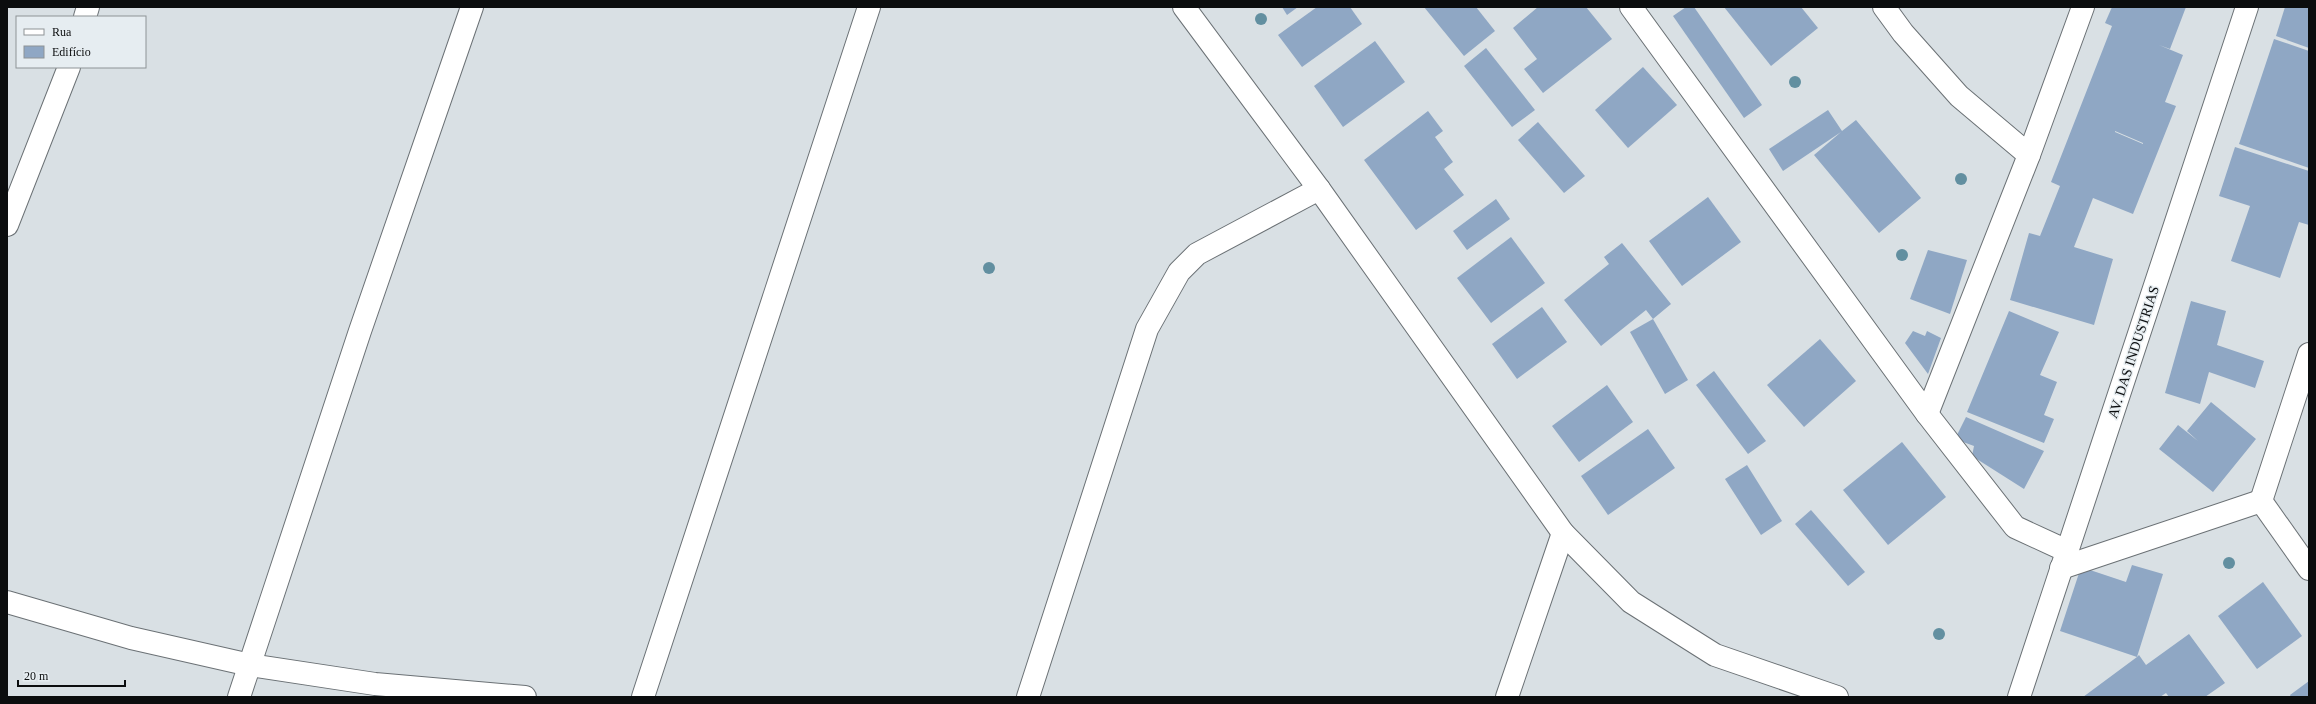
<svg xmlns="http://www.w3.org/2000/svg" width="2316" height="704" font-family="Georgia,serif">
  <rect width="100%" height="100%" fill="#d9e0e4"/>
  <g fill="#8fa7c4" fill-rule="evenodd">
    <path d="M1282,7H1298L1287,15Z"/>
    <path d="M1317,7H1350L1362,24L1302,67L1278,35Z"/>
    <path d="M1424,7H1476L1495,31L1464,56Z"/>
    <path d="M1538,7H1586L1612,39L1543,93L1524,69L1537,59L1513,28Z"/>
    <path d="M1686,7H1694L1762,105L1744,118L1673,16Z"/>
    <path d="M1724,7H1801L1818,28L1771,66Z"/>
    <path d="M2112,7H2186L2170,49L2159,45L2183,55L2165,102L2176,106L2133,214L2093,198L2074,247L2113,259L2094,325L2010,300L2029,233L2040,236L2060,186L2051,182L2112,26L2105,23ZM2115,131L2143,143V144L2115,132Z"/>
    <path d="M2285,7H2309V48L2276,36Z"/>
    <path d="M2274,39L2309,51V168L2239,144Z"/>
    <path d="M1375,41L1405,82L1343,127L1314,86Z"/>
    <path d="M1486,48L1535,110L1512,127L1464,66Z"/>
    <path d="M1643,67L1677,105L1628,148L1595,110Z"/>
    <path d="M1828,110L1842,131L1856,120L1921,198L1879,233L1814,155L1841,132L1783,171L1769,149Z"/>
    <path d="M1428,111L1443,131L1435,137L1453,162L1444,169L1464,195L1416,230L1364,160Z"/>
    <path d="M1538,122L1585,176L1564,193L1518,140Z"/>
    <path d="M2235,147L2309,171V225L2299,222L2280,278L2231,261L2250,206L2219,196Z"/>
    <path d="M1708,197L1741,242L1682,286L1649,241Z"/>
    <path d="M1496,199L1510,219L1467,250L1453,231Z"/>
    <path d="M1511,237L1545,283L1491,323L1457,278Z"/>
    <path d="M1622,243L1671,304L1653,319L1646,310L1601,346L1564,300L1609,264L1604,257Z"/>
    <path d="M1928,250L1967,260L1950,314L1910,299Z"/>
    <path d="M2191,301L2226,311L2217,345L2264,361L2255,388L2209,372L2200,404L2165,393Z"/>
    <path d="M1542,307L1567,342L1517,379L1492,344Z"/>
    <path d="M2009,311L2059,332L2040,375L2057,382L2044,415L2054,419L2044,443L1967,412Z"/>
    <path d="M1653,319L1688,380L1665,394L1630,332Z"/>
    <path d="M1913,331L1925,336L1927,331L1941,338L1928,374L1905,343Z"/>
    <path d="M1820,339L1856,381L1804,427L1767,385Z"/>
    <path d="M1714,371L1766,441L1748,454L1696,385Z"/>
    <path d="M1607,385L1633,422L1579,462L1552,426Z"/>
    <path d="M2211,402L2256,439L2213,492L2159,449L2178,425L2198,441L2187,431Z"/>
    <path d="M1966,417L2044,451L2024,489L1972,456L1974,446L1955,439Z"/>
    <path d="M1648,429L1675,468L1608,515L1581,476Z"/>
    <path d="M1902,442L1946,497L1888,545L1843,490Z"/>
    <path d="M1747,465L1782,521L1761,535L1725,479Z"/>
    <path d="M1811,510L1865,572L1848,586L1795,524Z"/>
    <path d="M2132,565L2163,574L2137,657L2139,655L2146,665L2189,634L2225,683L2205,697H2169L2166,693L2160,697H2083L2137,657L2060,631L2081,567L2126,582Z"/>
    <path d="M2263,582L2302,636L2257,669L2218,616Z"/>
    <path d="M2309,681V697H2291L2290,695Z"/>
  </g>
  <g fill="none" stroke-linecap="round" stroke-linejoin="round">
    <defs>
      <g id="minor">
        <path d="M1184,7L1319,189L1563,533L1631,602L1715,655L1837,697"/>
        <path d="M1631,7L1927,414L2015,527L2067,551"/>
        <path d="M1884,7L1903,33L1959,96L2029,155"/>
        <path d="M85,17L88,7"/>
        <path d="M7,225L69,67"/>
        <path d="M1927,414L2029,155L2083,7"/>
        <path d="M2261,501L2309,354"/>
        <path d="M2261,501L2309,569"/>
        <path d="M2061,568L2261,501"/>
        <path d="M7,602L131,638L250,665L375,684L525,697"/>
        <path d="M239,697L360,331L472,7"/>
        <path d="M643,697L869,7"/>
        <path d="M1028,697L1147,329L1179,272L1197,254L1319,189"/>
        <path d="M1507,697L1563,533"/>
      </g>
      <path id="major" d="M2019,697L2247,7"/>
    </defs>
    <use href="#minor" stroke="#6b7175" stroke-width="24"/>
    <use href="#major" stroke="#6b7175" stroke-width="24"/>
    <use href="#minor" stroke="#fff" stroke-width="22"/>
    <use href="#major" stroke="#fff" stroke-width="22"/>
  </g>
  <g fill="#628fa0">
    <circle cx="1261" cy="19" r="6"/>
    <circle cx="1795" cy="82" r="6"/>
    <circle cx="1961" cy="179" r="6"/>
    <circle cx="1902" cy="255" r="6"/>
    <circle cx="989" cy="268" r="6"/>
    <circle cx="2229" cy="563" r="6"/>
    <circle cx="1939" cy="634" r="6"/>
  </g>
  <g text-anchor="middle" stroke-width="3" stroke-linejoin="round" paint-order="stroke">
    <g font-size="14" fill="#0b0d0e" stroke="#e6edf1">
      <text transform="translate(2133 352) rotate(-72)" y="5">AV. DAS INDUSTRIAS</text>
    </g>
  </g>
  <rect width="2316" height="704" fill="none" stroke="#0b0d0e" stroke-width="16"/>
  <rect x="16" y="16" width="130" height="52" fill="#e6edf1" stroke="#8e9396"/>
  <rect x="24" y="29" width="20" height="6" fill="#ffffff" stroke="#8e9396"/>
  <text x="52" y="36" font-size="12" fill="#0b0d0e">Rua</text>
  <rect x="24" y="46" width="20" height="12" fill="#8fa7c4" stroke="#8e9396"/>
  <text x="52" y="56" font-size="12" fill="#0b0d0e">Edifício</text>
  <path d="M18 680v6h107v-6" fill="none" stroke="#0b0d0e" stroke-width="2"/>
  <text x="24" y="680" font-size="12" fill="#0b0d0e" stroke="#e6edf1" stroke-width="3" paint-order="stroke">20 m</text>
</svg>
